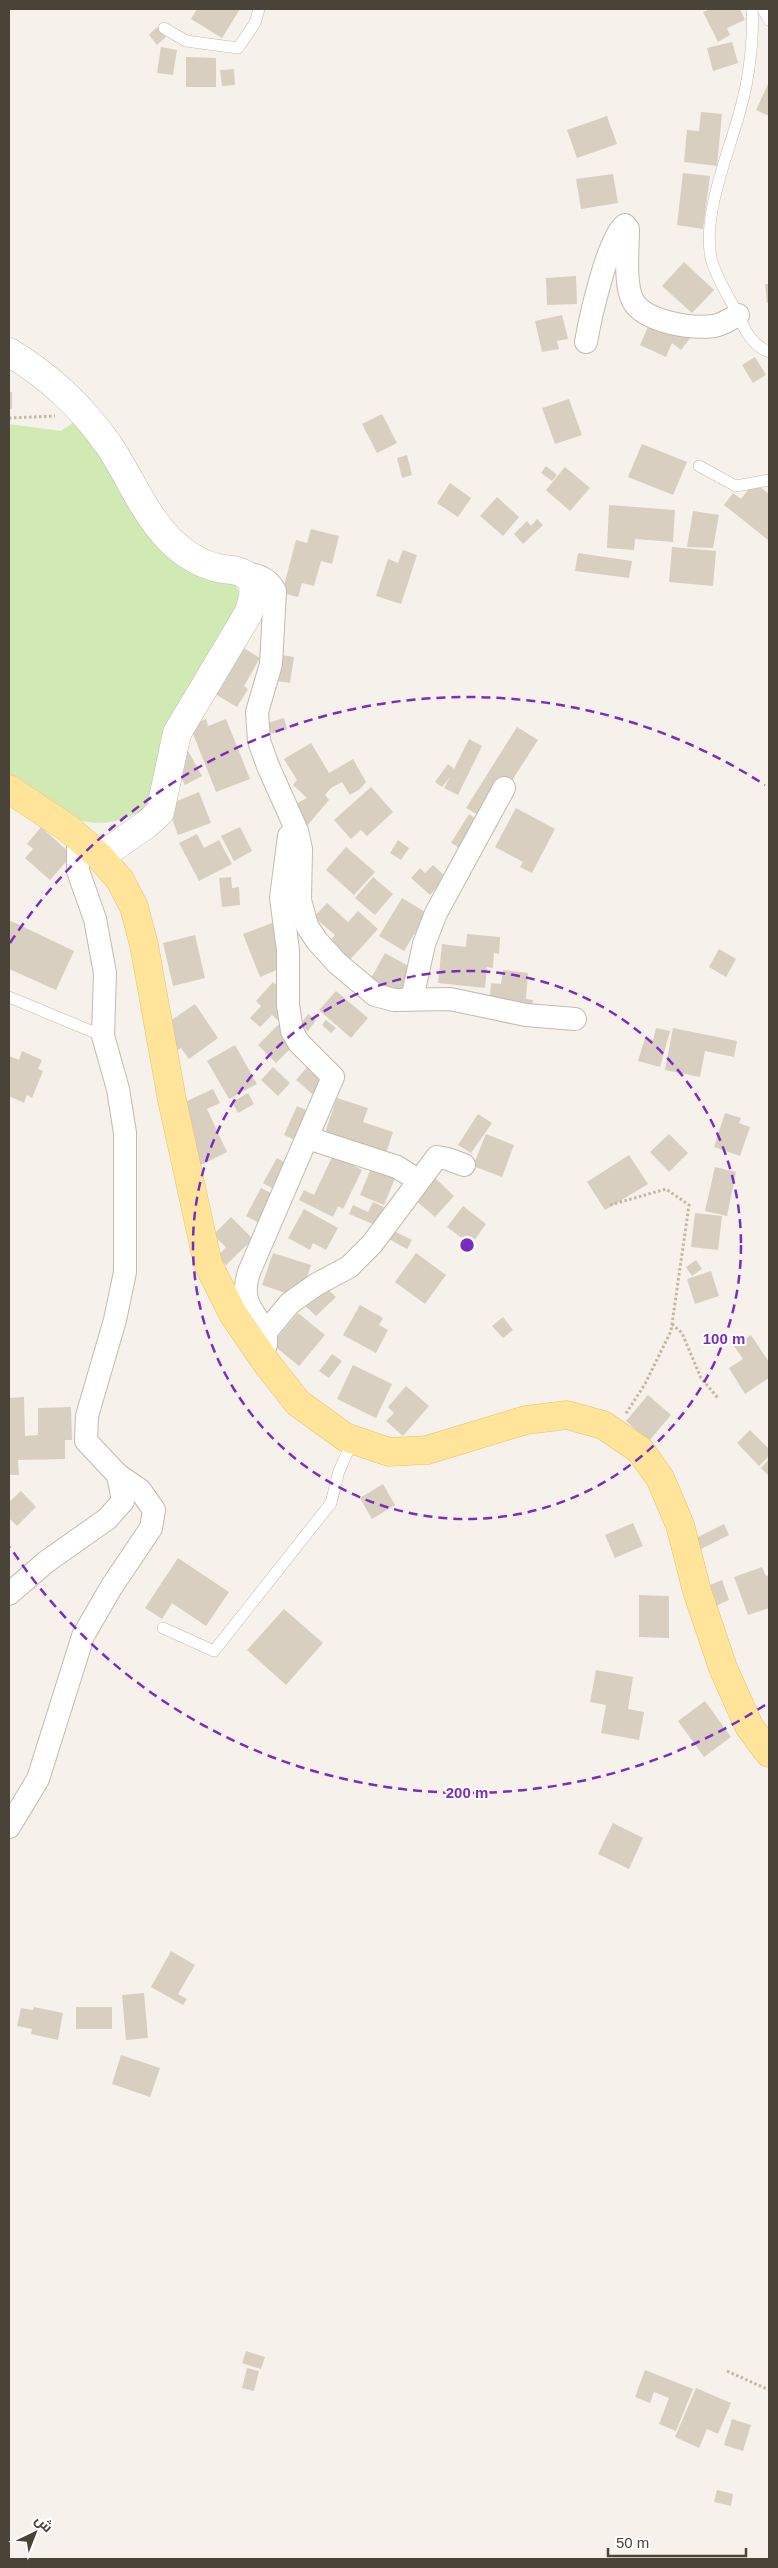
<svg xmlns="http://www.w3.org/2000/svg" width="778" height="2568" font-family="Helvetica,Cairo,sans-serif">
  <rect width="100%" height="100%" fill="#f6f2eb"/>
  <path fill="#d1eab3" d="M74,422L87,427L141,518L233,579L240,595L234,616L148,808C131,817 108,826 88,822C65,818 29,792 9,780V424L61,431Z"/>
  <g fill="#d8cfc0">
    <path d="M197,9H240L222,38L191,19Z"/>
    <path d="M710,9H740L745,20L727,28L730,35L718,42L703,12Z"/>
    <path d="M157,27L166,37L157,45L149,35Z"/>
    <path d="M732,42L738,63L713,71L707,48Z"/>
    <path d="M161,47L177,50L173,75L157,73Z"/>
    <path d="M186,57L216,58V87H186Z"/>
    <path d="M234,69L235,85L222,86L220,70Z"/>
    <path d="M769,82V116L756,110Z"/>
    <path d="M701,112L722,114L717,166L684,162L687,130L699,131Z"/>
    <path d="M607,116L617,144L577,158L567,130Z"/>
    <path d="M683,173L710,176L703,229L677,225Z"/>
    <path d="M613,174L618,203L581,209L576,179Z"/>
    <path d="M684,262L714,290L692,313L662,286Z"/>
    <path d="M576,276L577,304L547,305L546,278Z"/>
    <path d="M765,284H769V303H767Z"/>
    <path d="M562,315L568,339L557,341L559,349L542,352L535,321Z"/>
    <path d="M650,322L677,334L675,338L681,329L691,337L681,350L672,343L666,357L640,345Z"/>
    <path d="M755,357L766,375L753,383L742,365Z"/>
    <rect x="9" y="392" width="3" height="17"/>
    <path d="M569,399L582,435L555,444L542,408Z"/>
    <path d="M382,414L397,443L377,453L362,424Z"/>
    <path d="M642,444L687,462L673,495L628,477Z"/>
    <path d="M407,455L412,475L402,478L397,458Z"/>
    <path d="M546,466L557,475L552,481L541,473Z"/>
    <path d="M565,467L590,488L570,511L546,490Z"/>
    <path d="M754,482L769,494L768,540L724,505L733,493L741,499Z"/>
    <path d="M450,483L471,498L458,517L437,503Z"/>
    <path d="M497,497L519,517L503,536L480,516Z"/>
    <path d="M609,505L675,510L673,542L635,539L634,550L607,548Z"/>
    <path d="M693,511L719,515L713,548L687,547Z"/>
    <path d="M537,519L543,525L523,544L514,534L527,521L531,526Z"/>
    <path d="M311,529L339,536L332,564L321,561L314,586L302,583L298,597L282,593L296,540L307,543Z"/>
    <path d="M672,547L716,551L713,586L669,582Z"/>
    <path d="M403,550L417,555L401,604L376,596L388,559L398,563Z"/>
    <path d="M578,553L632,561L629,578L575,571Z"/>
    <path d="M237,644L260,658L244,686L248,689L237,707L210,691Z"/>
    <path d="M275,654L294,657L290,683L271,680Z"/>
    <path d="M284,718L287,729L271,734L268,723Z"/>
    <path d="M206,719L208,726L226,719L250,779L216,792L190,726Z"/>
    <path d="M517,727L538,740L488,818L498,825L479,855L463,850L451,843L469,814L478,820L480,816L466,808Z"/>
    <path d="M469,739L482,746L458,795L444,788L450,777L442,787L435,782L448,764L454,769Z"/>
    <path d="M311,743L329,773L353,759L366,782L360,789L350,795L342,782L331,788L325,795L329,800L306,827L292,806L307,798L293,785L297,780L284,759Z"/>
    <path d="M187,749L202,776L185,785L176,767Z"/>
    <path d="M371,787L393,812L367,836L361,830L351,839L334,820Z"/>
    <path d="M199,792L211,823L178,835L167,805Z"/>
    <path d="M516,808L555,829L532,873L520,867L523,862L495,847Z"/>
    <path d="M41,827L72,855L50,880L25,858L33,849L27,844Z"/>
    <path d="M240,827L252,851L234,861L221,836Z"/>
    <path d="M197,834L204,848L219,840L232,864L199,881L179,843Z"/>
    <path d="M398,840L409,848L401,860L390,853Z"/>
    <path d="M346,847L375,872L354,895L326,870Z"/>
    <path d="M433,865L446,877L430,895L411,878L420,868L425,873Z"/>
    <path d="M231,877L232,888L239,887L240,905L222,907L219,878Z"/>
    <path d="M373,877L393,894L375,915L355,898Z"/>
    <path d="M402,898L427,913L404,951L379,936Z"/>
    <path d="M327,903L348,922L358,911L378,929L346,964L326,945L335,935L314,917Z"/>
    <path d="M9,920L74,951L56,990L9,969Z"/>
    <path d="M277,921L294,963L260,977L243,934Z"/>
    <path d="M467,934L500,937L499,954L494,953L493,968L487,967L485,988L438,983L442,944L466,947Z"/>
    <path d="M195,935L205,978L173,986L163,943Z"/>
    <path d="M719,949L736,959L726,977L709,967Z"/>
    <path d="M385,953L414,969L398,996L370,980Z"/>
    <path d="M503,970L528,973L526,999L533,1000L532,1013L489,1008L491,983L501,984Z"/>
    <path d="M273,982L298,1005L281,1023L272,1015L260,1027L250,1018L261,1006L256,1001Z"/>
    <path d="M336,991L368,1018L351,1038L319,1010Z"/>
    <path d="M195,1004L218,1038L189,1059L181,1048L176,1051L163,1033L173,1026L170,1021Z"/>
    <path d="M308,1014L316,1020L308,1031L300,1025Z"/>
    <path d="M326,1020L336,1028L331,1033L322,1025Z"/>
    <path d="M280,1023L298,1041L276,1063L258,1045Z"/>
    <path d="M656,1028L670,1031L660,1067L638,1061L645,1038L653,1040Z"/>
    <path d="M673,1028L737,1041L734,1057L705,1051L700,1077L665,1070Z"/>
    <path d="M235,1045L257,1084L229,1099L207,1061Z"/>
    <path d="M22,1051L42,1060L38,1069L43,1071L32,1098L27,1095L24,1103L9,1096V1056L19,1060Z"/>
    <path d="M314,1059L335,1077L317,1098L296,1080Z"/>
    <path d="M273,1067L290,1083L278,1096L261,1080Z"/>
    <path d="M213,1089L220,1103L207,1109L227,1152L201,1165L174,1107Z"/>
    <path d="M248,1093L254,1104L238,1113L232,1102Z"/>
    <path d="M337,1098L368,1108L363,1122L393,1132L384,1159L323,1138Z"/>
    <path d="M297,1106L319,1116L306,1145L284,1135Z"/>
    <path d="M725,1113L741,1118L739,1123L750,1127L740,1156L714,1147Z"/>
    <path d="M478,1114L492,1123L471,1153L458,1145Z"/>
    <path d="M486,1134L514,1145L502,1177L473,1166Z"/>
    <path d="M669,1134L688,1153L669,1172L650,1152Z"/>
    <path d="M333,1155L362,1170L343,1209L338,1206L333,1217L299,1200L304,1190L314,1195Z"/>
    <path d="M629,1155L648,1184L605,1210L587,1182Z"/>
    <path d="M277,1158L289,1165L288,1197L263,1183Z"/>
    <path d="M372,1166L396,1176L384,1205L360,1195Z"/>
    <path d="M715,1167L736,1172L727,1216L705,1211Z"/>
    <path d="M434,1177L454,1196L435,1217L414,1199Z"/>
    <path d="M261,1188L288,1202L273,1230L246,1216Z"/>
    <path d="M373,1202L384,1207L375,1225L349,1214L353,1205L368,1212Z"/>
    <path d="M463,1206L486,1224L471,1245L447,1227Z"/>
    <path d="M304,1209L338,1228L326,1250L313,1243L310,1250L288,1238Z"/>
    <path d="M695,1213L722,1216L718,1250L691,1247Z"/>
    <path d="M231,1217L253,1239L226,1265L217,1257L226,1247L213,1235Z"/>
    <path d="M394,1231L412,1240L407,1249L389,1239Z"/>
    <path d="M273,1253L311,1265L300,1298L262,1285Z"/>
    <path d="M416,1253L446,1275L425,1304L395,1282Z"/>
    <path d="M696,1260L702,1269L692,1276L686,1267Z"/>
    <path d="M711,1271L719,1296L695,1304L687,1279Z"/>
    <path d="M323,1285L336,1297L316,1316L303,1304Z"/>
    <path d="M360,1305L383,1318L379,1325L388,1330L376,1353L343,1335Z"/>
    <path d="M298,1313L325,1335L299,1366L272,1344Z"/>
    <path d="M503,1317L513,1330L503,1338L492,1326Z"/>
    <path d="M751,1335L769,1362V1378L745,1394L729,1368L743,1359L734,1346Z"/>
    <path d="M332,1354L342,1361L329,1378L319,1371Z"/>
    <path d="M353,1365L392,1384L376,1418L337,1399Z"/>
    <path d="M406,1386L429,1406L403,1436L386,1421L394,1413L388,1407Z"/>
    <path d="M648,1395L671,1415L649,1441L626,1421Z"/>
    <path d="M24,1397L25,1436L38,1435V1408L71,1407L72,1440H65V1459L18,1460L19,1475H9V1398Z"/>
    <path d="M750,1430L769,1449V1456L759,1466L737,1443Z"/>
    <path d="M769,1459V1476L761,1468Z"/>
    <path d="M383,1484L395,1505L372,1519L360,1498Z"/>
    <path d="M21,1491L36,1507L17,1526L9,1518V1502Z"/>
    <path d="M633,1523L643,1546L615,1558L605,1535Z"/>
    <path d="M724,1524L729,1535L699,1550L694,1539Z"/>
    <path d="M178,1558L229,1592L206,1626L172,1603L162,1619L145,1608Z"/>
    <path d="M762,1567L766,1576L769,1575V1608L748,1615L734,1577Z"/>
    <path d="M722,1580L729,1600L713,1607L705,1587Z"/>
    <path d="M639,1595L669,1596V1638L639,1637Z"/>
    <path d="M284,1609L323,1643L286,1685L247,1650Z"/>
    <path d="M596,1670L633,1677L628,1709L644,1712L639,1740L601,1733L606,1705L590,1702Z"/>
    <path d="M705,1701L731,1737L704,1757L678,1721Z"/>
    <path d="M613,1823L643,1838L629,1869L598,1854Z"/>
    <path d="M171,1951L195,1965L178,1994L187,1999L183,2005L151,1987Z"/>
    <path d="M144,1993L148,2038L126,2040L122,1995Z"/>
    <path d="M34,2007L63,2013L58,2040L31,2034L32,2029L17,2026L21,2008L33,2010Z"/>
    <rect x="76" y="2007" width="36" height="22"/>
    <path d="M121,2055L160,2068L150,2097L112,2084Z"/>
    <path d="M246,2351L265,2357L261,2369L242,2363Z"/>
    <path d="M247,2368L259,2371L254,2391L242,2388Z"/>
    <path d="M645,2370L693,2389L676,2431L659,2424L669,2398L654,2392L650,2403L635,2397Z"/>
    <path d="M696,2388L731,2403L718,2434L707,2429L699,2448L675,2437Z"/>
    <path d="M732,2419L751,2425L743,2451L724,2445Z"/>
    <path d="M717,2490L733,2494L731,2506L714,2502Z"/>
  </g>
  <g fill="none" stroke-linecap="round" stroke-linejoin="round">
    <defs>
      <g id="service">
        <path d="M752,9C754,37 749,79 741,107C730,150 702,213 711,258C715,275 727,294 735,309C744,328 750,344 769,352"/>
        <path d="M763,9L769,20"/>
        <path d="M164,28L186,41L238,48L255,23L259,9"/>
        <path d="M699,466L736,486L769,480"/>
        <path d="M9,997L103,1036"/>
        <path d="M163,1628L214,1651L331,1503L339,1471L353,1440"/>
      </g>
      <g id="minor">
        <path d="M586,342C590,319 608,237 625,225L628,229C628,248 624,284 633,301C645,322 691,329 714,326C722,325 730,319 738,315"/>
        <path d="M241,572C256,575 267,576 275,591L271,664L257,712L259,741L268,766L297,831L301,849L300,900L307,926L317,941L337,963L375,995L394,1000L450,999L526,1015L575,1019"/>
        <path d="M412,999L424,944L436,913L504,788"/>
        <path d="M308,1138L397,1167L418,1180"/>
        <path d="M266,1332C251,1308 240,1301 249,1272L333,1077L299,1043L292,1031L288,1005V950L281,898L289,836"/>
        <path d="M266,1345V1332L290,1303L317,1284L349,1267L372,1244L437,1157L448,1159L464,1165"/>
        <path d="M9,1594L46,1562L107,1519L123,1501L118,1475L86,1441L87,1416L115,1320L125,1272V1133L118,1089L103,1036L105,973L95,919L78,871V838"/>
        <path d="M9,1827L38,1779L83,1636L112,1586L151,1528L154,1510L140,1490L118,1475"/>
      </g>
      <path id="tertiary" d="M9,352C50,377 80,405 108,444C129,475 143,512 169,539C182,552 200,564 218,568C225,570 233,569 240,572C260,579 253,600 248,614L177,733L160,812L147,824L100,857"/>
      <path id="primary" d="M9,789L69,829L100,857L120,880L134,907L144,945L172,1100L208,1264L233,1314L268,1365L298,1403L345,1437L389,1452L427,1450L526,1420L567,1415L603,1425L640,1450L660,1478L680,1525L697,1591L723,1668L749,1726L769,1753"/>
    </defs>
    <use href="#service" stroke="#c2bbad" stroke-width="12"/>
    <use href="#minor" stroke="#c2bbad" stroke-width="24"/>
    <use href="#tertiary" stroke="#c2bbad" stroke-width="29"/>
    <use href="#primary" stroke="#e6c268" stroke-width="29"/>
    <g stroke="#c4b79e" stroke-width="3" stroke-dasharray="2.5 2.5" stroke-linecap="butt">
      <path d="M9,418L55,416"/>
      <path d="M610,1205L666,1189L689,1205L671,1331L645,1384L625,1415"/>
      <path d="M672,1324L682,1333L701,1378L718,1398"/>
      <path d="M727,2371L769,2390"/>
    </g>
    <use href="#service" stroke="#fff" stroke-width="11"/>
    <use href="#minor" stroke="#fff" stroke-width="22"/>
    <use href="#tertiary" stroke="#fff" stroke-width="28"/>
    <use href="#primary" stroke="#ffe49a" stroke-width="28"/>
  </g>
  <g fill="none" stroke="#7b2cbf" stroke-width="2.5" stroke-dasharray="9 6">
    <circle cx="467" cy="1245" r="274"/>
    <path d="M765 1705A548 548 0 0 1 10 1547M10 943A548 548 0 0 1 765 785"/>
  </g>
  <circle cx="467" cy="1245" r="8" fill="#7b2cbf" stroke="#fff" stroke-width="2.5"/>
  <g font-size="15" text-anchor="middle" font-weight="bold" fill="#7b2cbf" stroke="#fff" stroke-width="4" stroke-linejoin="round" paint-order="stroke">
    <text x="724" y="1344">100 m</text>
    <text x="467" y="1798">200 m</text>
  </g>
  <rect width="778" height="2568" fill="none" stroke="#4a4338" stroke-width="20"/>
  <g transform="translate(35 2533) rotate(43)" stroke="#ffffff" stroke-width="4" paint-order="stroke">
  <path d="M0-4L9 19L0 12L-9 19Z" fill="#4a4338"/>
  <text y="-8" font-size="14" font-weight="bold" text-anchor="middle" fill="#4a4338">ش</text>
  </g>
  <path d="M608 2548v8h138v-8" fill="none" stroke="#4a4338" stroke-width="2.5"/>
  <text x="616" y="2548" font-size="15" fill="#4a4338" stroke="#ffffff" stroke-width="4" paint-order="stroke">50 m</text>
</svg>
